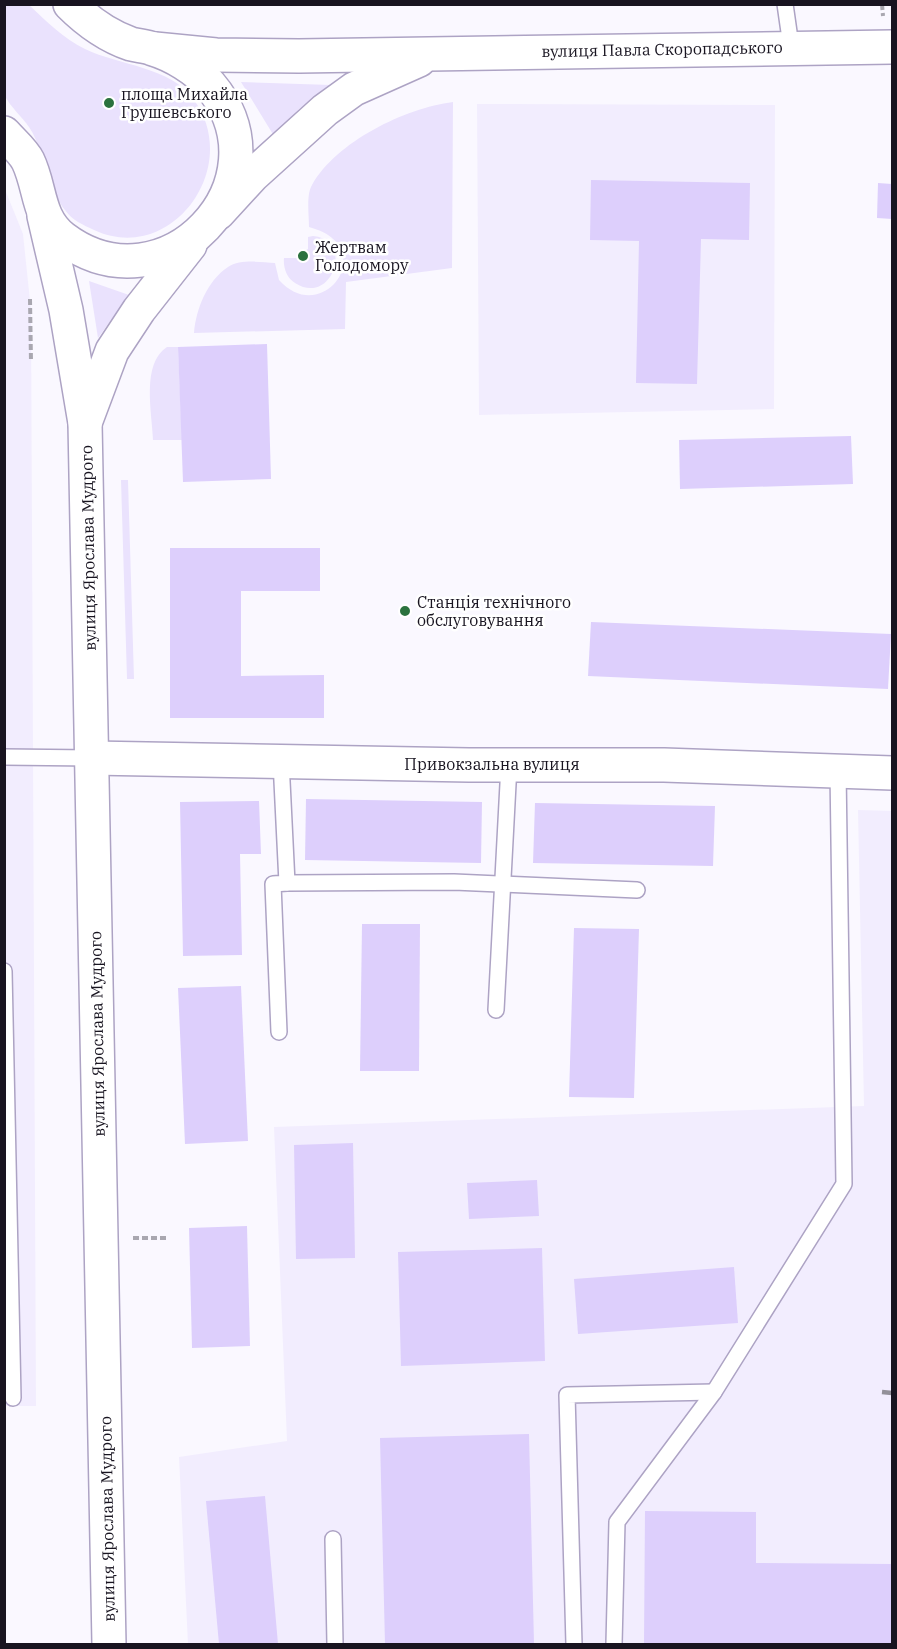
<svg xmlns="http://www.w3.org/2000/svg" width="897" height="1649" font-family="'IBM Plex Serif',serif">
  <rect width="100%" height="100%" fill="#faf8ff"/>
  <g fill="#f2edfe">
    <path d="M477,104L775,105L774,409L479,415Z"/>
    <path d="M4,187L23,234L31,310L36,1406H4Z"/>
    <path d="M858,810L892,811V1644H188L179,1457L287,1441L274,1127L864,1106Z"/>
  </g>
  <g fill="#eae2fd">
    <path d="M4,5H29C47,22 63,38 85,49C120,66 170,66 194,100C243,167 171,266 94,230C83,225 72,220 65,210C52,194 50,170 41,151C37,143 34,134 29,127C24,119 6,102 5,95C3,89 5,79 5,73C5,50 5,27 4,5Z"/>
    <path d="M241,82L331,85L299,109L274,136Z"/>
    <path d="M453,102L452,268L346,282L345,329L194,333C196,309 207,281 228,267C240,259 261,262 275,263L279,280C323,329 382,246 309,227C309,215 306,195 312,185C336,142 405,108 453,102Z"/>
    <path d="M313,236C355,239 332,307 295,283C287,278 283,268 284,258H296L308,249V237Z"/>
    <path d="M89,281L129,295L98,338Z"/>
    <path d="M167,347H178L182,440H153C152,412 141,364 167,347Z"/>
    <path d="M121,480H128L134,679H127Z"/>
  </g>
  <g fill="#ddcffc">
    <path d="M591,180L750,183L749,240L701,239L697,384L636,383L639,241L590,240Z"/>
    <path d="M878,183L892,184V219L877,218Z"/>
    <path d="M267,344L271,479L183,482L178,347Z"/>
    <path d="M851,436L853,484L680,489L679,440Z"/>
    <path d="M170,548H320V591H241V676L324,675V718H170Z"/>
    <path d="M591,622L891,634L888,689L588,676Z"/>
    <path d="M306,799L482,802L481,863L305,860Z"/>
    <path d="M259,801L261,854H240L242,955L183,956L180,802Z"/>
    <path d="M535,803L715,806L713,866L533,863Z"/>
    <path d="M362,924H420L419,1071H360Z"/>
    <path d="M574,928L639,929L634,1098L569,1097Z"/>
    <path d="M241,986L248,1141L185,1144L178,988Z"/>
    <path d="M353,1143L355,1258L296,1259L294,1145Z"/>
    <path d="M537,1180L539,1216L469,1219L467,1183Z"/>
    <path d="M247,1226L250,1346L192,1348L189,1228Z"/>
    <path d="M542,1248L545,1361L401,1366L398,1252Z"/>
    <path d="M734,1267L738,1323L578,1334L574,1279Z"/>
    <path d="M529,1434L534,1644H385L380,1438Z"/>
    <path d="M265,1496L278,1644H219L206,1501Z"/>
    <path d="M645,1511L756,1512V1563L892,1564V1644H644Z"/>
  </g>
  <g fill="none" stroke-linecap="round" stroke-linejoin="round">
    <defs>
      <g id="service">
        <path d="M785,4L791,46"/>
        <path d="M4,757L92,758"/>
        <path d="M287,883L454,882L637,890"/>
        <path d="M4,971L13,1398"/>
        <path d="M496,1010L509,765"/>
        <path d="M279,1032L273,884L287,883L281,761"/>
        <path d="M333,1539L335,1644"/>
        <path d="M574,1644L567,1395L714,1392"/>
        <path d="M614,1644L617,1522L714,1392L844,1184L838,771"/>
      </g>
      <g id="tertiary">
        <path d="M155,49L216,55L299,56L892,47"/>
        <path d="M218,213L252,176L325,110L354,89L419,60"/>
        <path d="M92,758L469,765H664L892,773"/>
      </g>
      <g id="primary">
        <path d="M4,133C12,142 23,151 28,161C41,188 37,218 63,238C165,315 291,181 210,85C196,69 173,55 153,49C146,46 138,46 131,44C108,36 87,21 70,4"/>
        <path d="M44,216L66,310L85,423L109,1644"/>
        <path d="M85,423L112,351L139,310L190,245"/>
      </g>
    </defs>
    <use href="#service" stroke="#ada3c4" stroke-width="18"/>
    <use href="#tertiary" stroke="#ada3c4" stroke-width="36"/>
    <use href="#primary" stroke="#ada3c4" stroke-width="36"/>
    <g stroke="#a9a7b0" stroke-width="4" stroke-dasharray="6 3" stroke-linecap="butt">
      <path d="M882,4L883,16"/>
      <path d="M30,299L31,362"/>
      <path d="M133,1238H167"/>
    </g>
    <use href="#service" stroke="#fff" stroke-width="15"/>
    <use href="#tertiary" stroke="#fff" stroke-width="33"/>
    <use href="#primary" stroke="#fff" stroke-width="33"/>
    <path stroke="#939099" stroke-width="4.5" stroke-dasharray="12 6" stroke-linecap="butt" d="M882,1392L892,1393"/>
  </g>
  <g fill="#2b723e" stroke="#fff" stroke-width="2">
    <circle cx="109" cy="103" r="6"/>
    <circle cx="303" cy="256" r="6"/>
    <circle cx="405" cy="611" r="6"/>
  </g>
  <g text-anchor="middle" stroke-width="5" stroke-linejoin="round" paint-order="stroke">
    <g font-size="16" fill="#181420" stroke="#fff">
      <text transform="translate(662 49) rotate(-1)" y="6">вулиця Павла Скоропадського</text>
      <text transform="translate(88 548) rotate(-91)" y="6">вулиця Ярослава Мудрого</text>
      <text x="492" y="770">Привокзальна вулиця</text>
      <text transform="translate(97 1034) rotate(-91)" y="6">вулиця Ярослава Мудрого</text>
      <text transform="translate(107 1519) rotate(-91)" y="6">вулиця Ярослава Мудрого</text>
    </g>
    <g font-size="16" fill="#181420" stroke="#fff" text-anchor="start">
      <text x="121" y="100">площа Михайла<tspan x="121" dy="18">Грушевського</tspan></text>
      <text x="315" y="253">Жертвам<tspan x="315" dy="18">Голодомору</tspan></text>
      <text x="417" y="608">Станція технічного<tspan x="417" dy="18">обслуговування</tspan></text>
    </g>
  </g>
  <rect width="897" height="1649" fill="none" stroke="#181420" stroke-width="12"/>
</svg>
